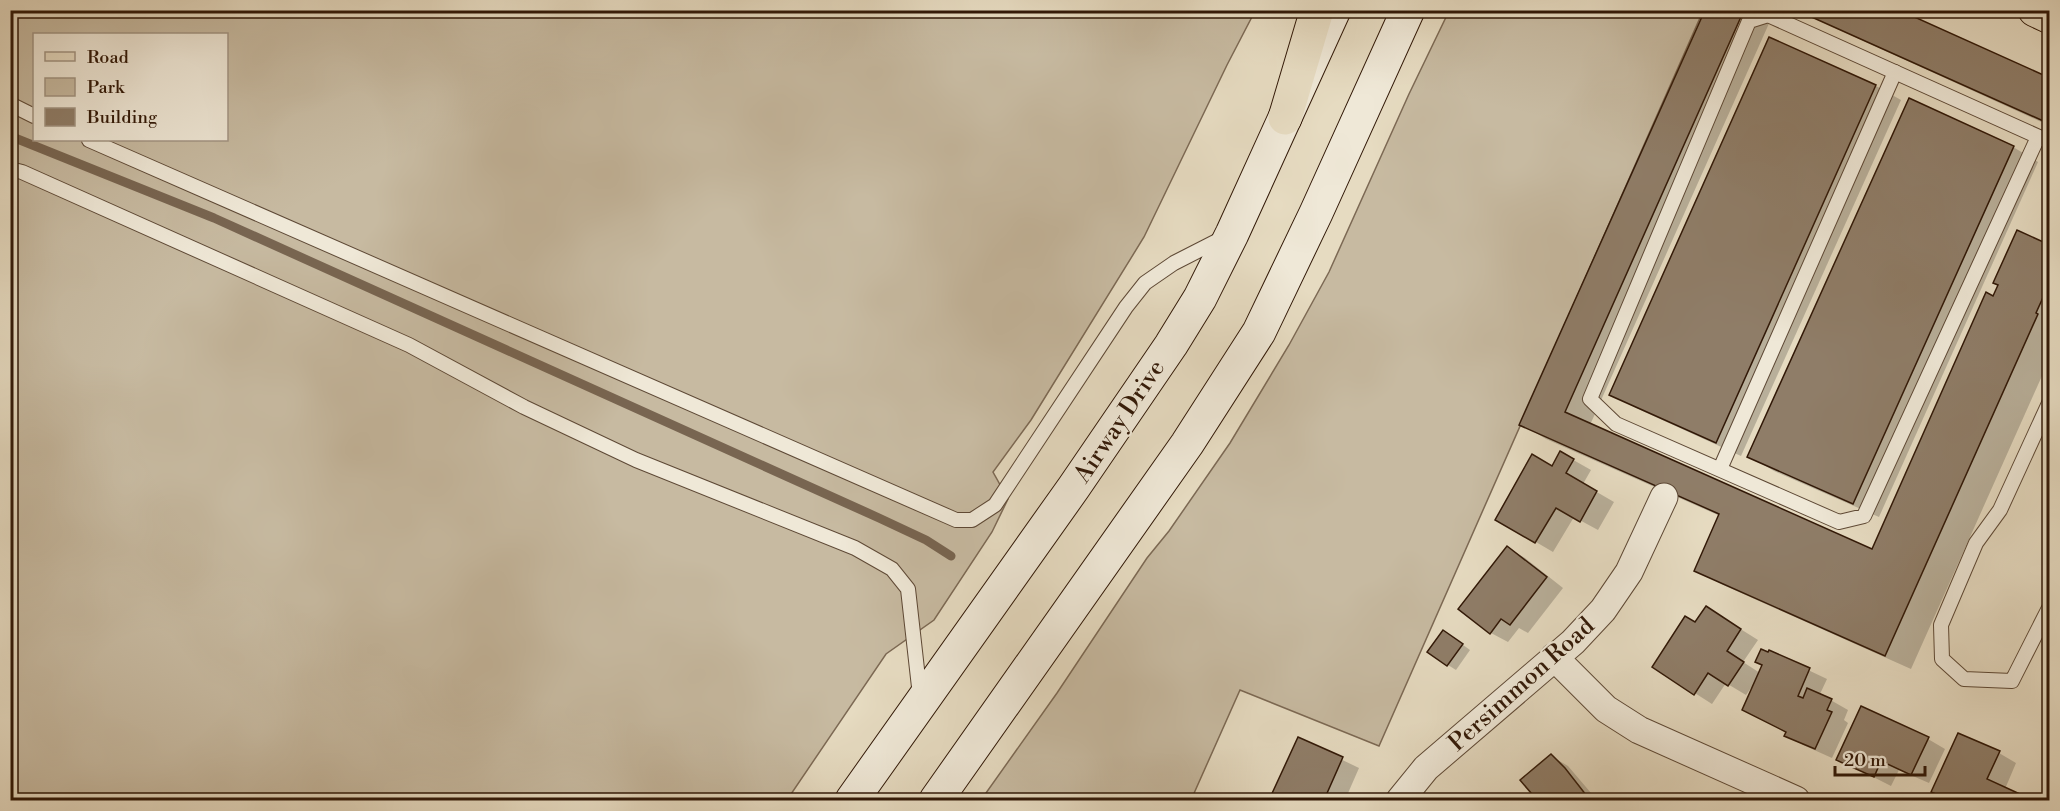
<svg xmlns="http://www.w3.org/2000/svg" width="2060" height="811" font-family="'Libre Bodoni',serif">
  <rect width="100%" height="100%" fill="#e6dbc1"/>
  <filter id="stains"><feTurbulence type="fractalNoise" baseFrequency=".00333" numOctaves="4"/><feColorMatrix values="0 0 0 0 .2 0 0 0 0 .09 0 0 0 0 .02 0 0 0 .5 -.17"/></filter>
  <radialGradient id="worn" r=".72"><stop offset=".6" stop-color="#630" stop-opacity="0"/><stop offset="1" stop-color="#630" stop-opacity=".3"/></radialGradient>
  <g fill="#c7baa1" stroke="#7c6954" stroke-width="1.5" fill-rule="evenodd">
    <path d="M10,11H1255L1227,65L1144,237L1031,420L993,472L1008,499L992,532L934,620L886,654L787,800H11ZM34,34H226V140H34Z"/>
    <path d="M1449,11H1703L1379,746L1240,690L1191,800H981L1057,693L1147,558L1169,531L1230,443L1289,345L1329,272L1409,94Z"/>
  </g>
  <g fill="#0003">
    <path d="M1707,10H1775L1590,425L1872,551L1999,285L2050,247V358L1911,669L1721,584L1696,570L1720,516L1546,439L1521,424Z"/>
    <path d="M1796,10H1895L2050,80V126Z"/>
    <path d="M1770,39L1876,86L1901,100L1741,456L1636,408L1611,394Z"/>
    <path d="M2013,147L2038,162L1879,517L1774,471L1749,456Z"/>
    <path d="M1561,453L1591,470L1583,484L1614,502L1598,530L1574,517L1553,552L1497,519L1553,468Z"/>
    <path d="M1508,548L1525,558L1563,588L1528,633L1519,628L1508,642L1491,633Z"/>
    <path d="M1723,618L1758,640L1743,662L1760,673L1770,652L1827,679L1820,694L1848,710L1844,720L1848,723L1832,758L1803,745L1786,735L1787,733L1761,719L1753,685L1746,695L1726,683L1712,704L1654,667L1696,624Z"/>
    <path d="M1452,637L1470,650L1456,670L1448,665Z"/>
    <path d="M1299,739L1359,768L1345,800H1271Z"/>
    <path d="M1928,739L1945,749L1929,783L1899,770L1891,786L1838,759Z"/>
    <path d="M1999,753L2016,763L2005,789L2029,800H1948L1933,792Z"/>
    <path d="M1551,756L1568,766L1597,800H1519L1522,797L1526,799L1534,793Z"/>
  </g>
  <g fill="none" stroke-linecap="round" stroke-linejoin="round">
    <path stroke="#786551" stroke-width="9" d="M10,136L214,218L879,518L926,540L951,556"/>
  </g>
  <g fill="#8f7d68" stroke="#311807" stroke-width="1.5">
    <path d="M1705,10H1744L1565,412L1872,549L1986,292L1993,296L1998,285L1993,283L2017,230L2050,245V282L2036,313L2038,314L1885,656L1694,571L1719,514L1519,425Z"/>
    <path d="M1796,10H1899L2050,78V124Z"/>
    <path d="M1769,37L1876,85L1716,443L1609,395Z"/>
    <path d="M1909,98L2014,146L1853,504L1747,457Z"/>
    <path d="M1560,451L1574,459L1566,473L1597,491L1580,522L1556,508L1535,543L1495,520L1532,454L1552,466Z"/>
    <path d="M1507,546L1547,577L1510,625L1501,619L1490,634L1458,609Z"/>
    <path d="M1706,606L1741,629L1727,651L1744,662L1728,686L1708,673L1694,695L1652,667L1685,616L1695,622Z"/>
    <path d="M1443,630L1463,644L1447,666L1427,652Z"/>
    <path d="M1761,649L1768,652L1769,650L1810,668L1798,696L1803,698L1807,688L1832,699L1827,710L1832,712L1815,749L1784,736L1786,732L1742,710L1762,665L1755,662Z"/>
    <path d="M1861,706L1929,737L1911,775L1881,761L1874,777L1836,760Z"/>
    <path d="M1958,733L2000,751L1987,779L2022,795L2020,800H1950L1931,792Z"/>
    <path d="M1298,737L1343,757L1324,800H1269Z"/>
    <path d="M1551,754L1565,768L1590,800H1517L1522,796L1525,798L1531,793L1520,780Z"/>
    <path d="M1625,795L1637,800H1622Z"/>
  </g>
  <g fill="none" stroke-linecap="round" stroke-linejoin="round">
    <defs>
      <g id="service">
        <path d="M10,104L34,116"/>
        <path d="M2038,137L1864,516L1839,522L1616,424L1590,399L1749,21L1768,15L2050,142"/>
        <path d="M89,140L956,520H972L995,505L1126,307L1145,283L1174,263L1223,238"/>
        <path d="M10,169L22,172L409,345L524,407L636,460L855,548L892,569L908,589L920,696"/>
        <path d="M2050,401L2000,510L1976,543L1941,625L1942,659L1964,679L2012,681L2050,606"/>
        <path d="M1720,469L1895,72"/>
      </g>
      <g id="minor">
        <path d="M1554,657L1606,709L1639,730L1796,800"/>
        <path d="M1400,800L1426,768L1573,642L1603,610L1629,572L1664,497"/>
      </g>
      <g id="secondary">
        <path d="M852,800L1074,487L1171,345L1200,298L1232,234L1334,10"/>
        <path d="M936,800L1187,444L1259,332L1316,213L1408,10"/>
      </g>
      <g id="primary">
        <path d="M2035,10L2050,17"/>
        <path d="M1285,118L1317,10"/>
      </g>
    </defs>
    <use href="#service" stroke="#5e4936" stroke-width="16"/>
    <use href="#minor" stroke="#5e4936" stroke-width="29"/>
    <use href="#secondary" stroke="#311807" stroke-width="35"/>
    <use href="#primary" stroke="#311807" stroke-width="35"/>
    <use href="#service" stroke="#efe8d7" stroke-width="14"/>
    <use href="#minor" stroke="#efe8d7" stroke-width="27"/>
    <use href="#secondary" stroke="#efe8d7" stroke-width="33"/>
    <use href="#primary" stroke="#e6dbc1" stroke-width="33"/>
  </g>
  <g text-anchor="middle" stroke-width="4.5" stroke-linejoin="round" paint-order="stroke">
    <g font-size="24" fill="#311807" stroke="#efe8d7">
      <text transform="translate(1119 421) rotate(-56)" y="8">Airway Drive</text>
      <text transform="translate(1521 684) rotate(-42)" y="8">Persimmon Road</text>
    </g>
  </g>
  <rect width="2060" height="811" fill="none" stroke="#e6dbc1" stroke-width="36"/>
  <rect x="12" y="12" width="2036" height="787" fill="none" stroke="#311807" stroke-width="3"/>
  <rect x="18" y="18" width="2024" height="775" fill="none" stroke="#311807" stroke-width="1.5"/>
  <rect x="33" y="33" width="195" height="108" fill="#efe8d7" stroke="#a39584" stroke-width="1.5"/>
  <rect x="45" y="52" width="30" height="9" fill="#e6dbc1" stroke="#a39584" stroke-width="1.5"/>
  <text x="87" y="63" font-size="18" fill="#311807">Road</text>
  <rect x="45" y="78" width="30" height="18" fill="#c7baa1" stroke="#a39584" stroke-width="1.5"/>
  <text x="87" y="93" font-size="18" fill="#311807">Park</text>
  <rect x="45" y="108" width="30" height="18" fill="#8f7d68" stroke="#a39584" stroke-width="1.5"/>
  <text x="87" y="123" font-size="18" fill="#311807">Building</text>
  <path d="M1835 766v9h90v-9" fill="none" stroke="#311807" stroke-width="3"/>
  <text x="1844" y="766" font-size="18" fill="#311807" stroke="#efe8d7" stroke-width="4.5" paint-order="stroke">20 m</text>
  <rect width="100%" height="100%" filter="url(#stains)"/>
  <rect width="100%" height="100%" fill="url(#worn)"/>
</svg>
